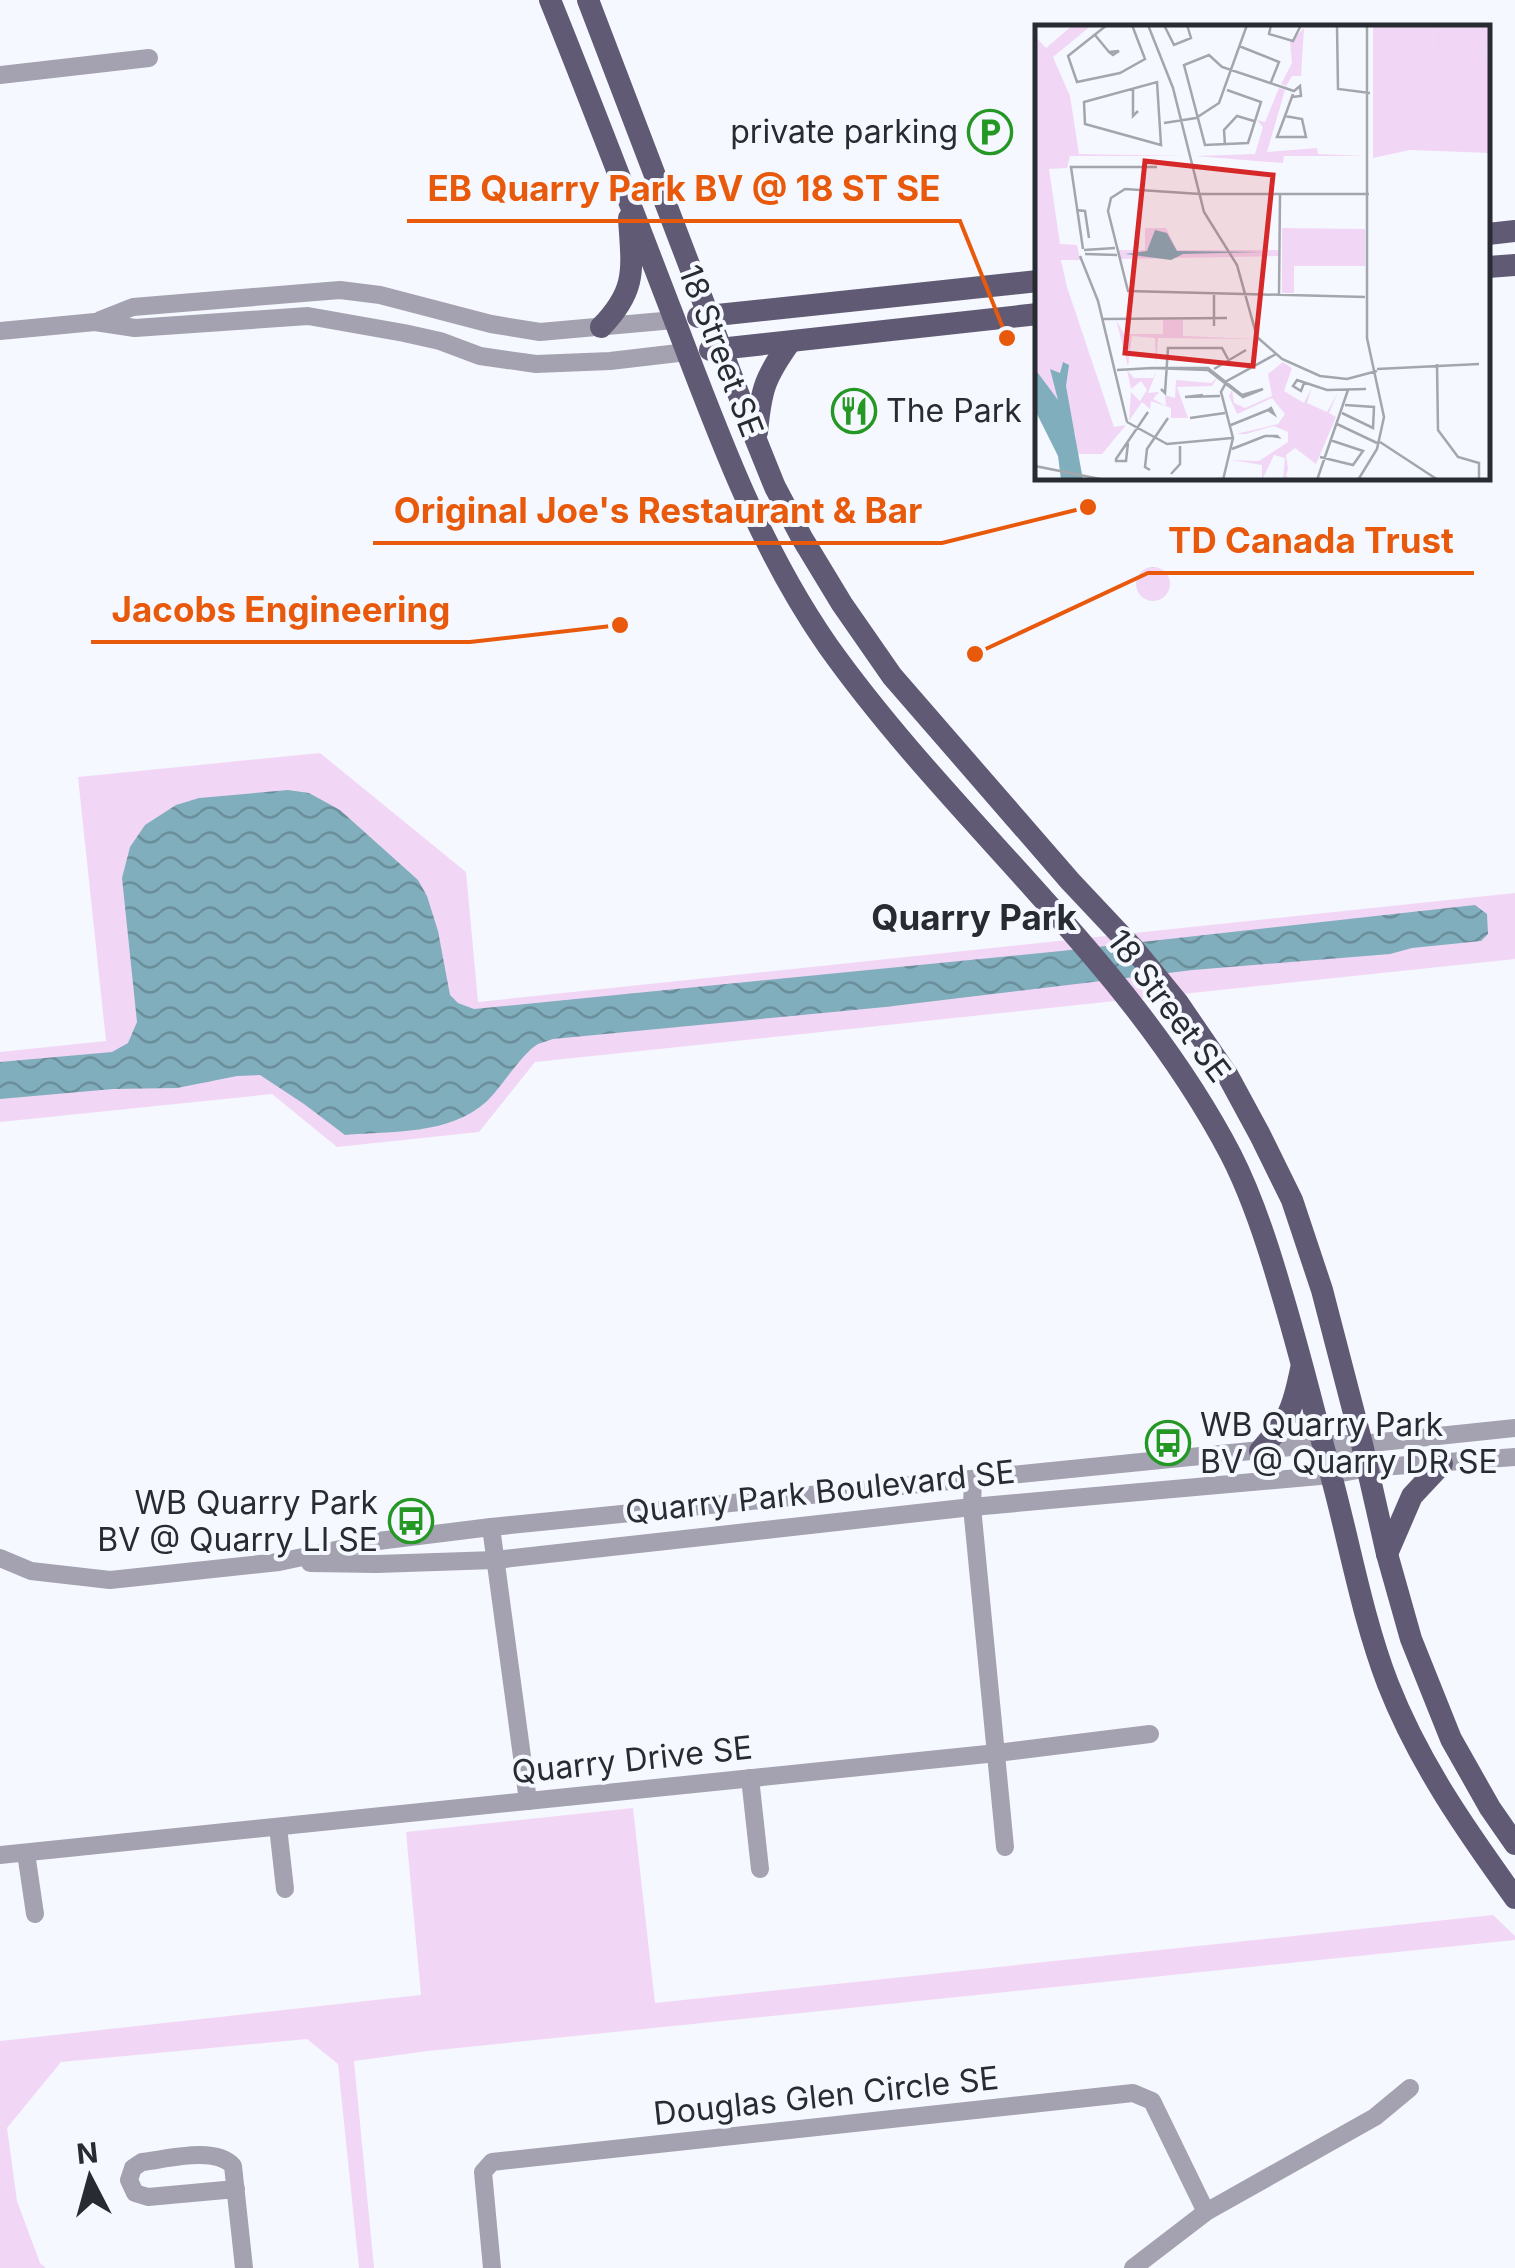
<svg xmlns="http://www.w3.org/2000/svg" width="1515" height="2268" font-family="Inter,sans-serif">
  <defs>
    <pattern id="grass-tufts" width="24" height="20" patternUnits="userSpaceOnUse" patternTransform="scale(2.5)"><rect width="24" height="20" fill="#f1d7f5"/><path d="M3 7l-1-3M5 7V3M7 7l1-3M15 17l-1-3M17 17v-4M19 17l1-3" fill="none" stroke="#cfb9d2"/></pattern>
    <pattern id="water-waves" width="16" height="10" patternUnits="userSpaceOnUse" patternTransform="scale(2.5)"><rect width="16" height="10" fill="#81aebd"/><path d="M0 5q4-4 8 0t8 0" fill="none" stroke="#6a8e9a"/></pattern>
  </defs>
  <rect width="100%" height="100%" fill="#f5f8ff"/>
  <circle fill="url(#grass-tufts)" cx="1153" cy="584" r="17"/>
  <g fill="#f1d7f5">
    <path d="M320,753L466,872L478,1002L1515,893V959L535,1062L479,1132L337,1147L272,1094L0,1122V1052L106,1041L78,777Z"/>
    <path d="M633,1808L655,2003L1493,1915L1515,1936V1940L428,2051L354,2061L374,2268H359L338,2064L307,2039L61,2062L7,2128L17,2201L40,2263L46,2268H0V2041L421,1995L406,1832Z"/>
  </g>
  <path fill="url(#water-waves)" d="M288,790L309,793L340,810L418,880L427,896L438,931L450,995L458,1003L474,1009L1061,951L1475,905L1487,914L1488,934L1481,941L1412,948L1390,954L1193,970L885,1007L553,1039C548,1041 543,1042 538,1044C521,1054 502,1087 486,1102C449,1135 392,1131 345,1135L304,1104L260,1075L237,1076L177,1088L113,1089L0,1099V1062L112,1052L128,1043L137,1022L122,878L130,847L145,825L176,805L199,798Z"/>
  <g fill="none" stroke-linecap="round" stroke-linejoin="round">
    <g stroke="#a4a1b1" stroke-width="18">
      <path d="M0,75L149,58"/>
      <path d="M100,320L133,307L340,290L380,295L491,324L540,332L674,320"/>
      <path d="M0,331L95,322L135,328L308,316L404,333L440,341L480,356L536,364L610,361L687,352"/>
      <path d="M973,1479L972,1507L1005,1847"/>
      <path d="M491,1527L528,1801"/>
      <path d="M0,1558L31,1571L110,1580L279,1562L378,1541L491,1527L1321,1444H1362L1515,1428"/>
      <path d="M310,1563L377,1564L495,1560L972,1507L1331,1475L1368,1468L1515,1457"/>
      <path d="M750,1778L760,1869"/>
      <path d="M278,1827L285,1889"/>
      <path d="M26,1853L35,1914"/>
      <path d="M0,1855L997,1753L1150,1734"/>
      <path d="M236,2189L148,2197L135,2193L129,2180L133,2168L142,2162C168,2159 215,2146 233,2166L244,2268"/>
      <path d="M492,2268L483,2172L492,2162L1133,2093L1152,2101L1206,2212"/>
      <path d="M1133,2268L1206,2212L1375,2117L1410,2088"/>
    </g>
    <g stroke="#615a75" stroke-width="22">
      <path d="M550,0C592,104 632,209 672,313C716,428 757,544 828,646C954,823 1130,961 1231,1155C1252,1196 1267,1242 1280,1287C1299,1349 1314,1412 1331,1475C1350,1545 1362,1616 1388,1684C1419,1763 1466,1830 1515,1898"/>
      <path d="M588,0L756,440L775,487L802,538L842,604L892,676L1070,881L1134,949L1178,1003L1228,1076L1260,1135L1292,1200L1322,1290L1362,1444L1387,1554L1411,1639L1451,1739L1490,1808L1515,1844"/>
      <path d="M1488,234L1515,231"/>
      <path d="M1488,267L1515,265"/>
      <path d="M698,317L1038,281"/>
      <path d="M601,327C638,289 632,268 629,218"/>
      <path d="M710,350L1038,314"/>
      <path d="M757,432C761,389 765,377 790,342"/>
      <path d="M1260,1451C1289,1417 1292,1413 1301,1369"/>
      <path d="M1387,1554L1412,1496L1442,1464"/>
    </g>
  </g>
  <defs>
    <symbol id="parking-ring" viewBox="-11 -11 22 22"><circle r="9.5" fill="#f5f8ff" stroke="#259724" stroke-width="1.5"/><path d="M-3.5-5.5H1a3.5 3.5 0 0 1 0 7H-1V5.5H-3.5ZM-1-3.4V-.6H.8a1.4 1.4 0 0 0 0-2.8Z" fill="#259724"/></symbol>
    <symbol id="restaurant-ring" viewBox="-11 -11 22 22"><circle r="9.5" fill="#f5f8ff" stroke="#259724" stroke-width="1.5"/><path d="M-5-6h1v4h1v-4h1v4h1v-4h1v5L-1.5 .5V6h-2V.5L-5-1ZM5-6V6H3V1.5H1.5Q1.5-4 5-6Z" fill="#259724"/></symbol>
    <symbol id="bus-ring" viewBox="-11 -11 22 22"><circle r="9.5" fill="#f5f8ff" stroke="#259724" stroke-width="1.5"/><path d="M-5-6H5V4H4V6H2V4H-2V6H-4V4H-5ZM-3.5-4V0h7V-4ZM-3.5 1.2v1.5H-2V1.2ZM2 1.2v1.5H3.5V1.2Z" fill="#259724"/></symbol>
  </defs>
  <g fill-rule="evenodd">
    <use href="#parking-ring" x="965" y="107" width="50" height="50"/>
    <use href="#restaurant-ring" x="829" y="386" width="50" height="50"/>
    <use href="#bus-ring" x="1143" y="1418" width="50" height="50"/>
    <use href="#bus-ring" x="386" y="1496" width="50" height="50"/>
  </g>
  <g text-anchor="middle" stroke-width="8" stroke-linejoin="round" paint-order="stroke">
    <g font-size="32" fill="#282b31" stroke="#f5f8ff" text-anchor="end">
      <text x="958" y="143">private parking</text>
      <text x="886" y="422" text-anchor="start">The Park</text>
      <text x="1200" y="1436" text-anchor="start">WB Quarry Park<tspan x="1200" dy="37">BV @ Quarry DR SE</tspan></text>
      <text x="378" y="1514">WB Quarry Park<tspan x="378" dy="37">BV @ Quarry LI SE</tspan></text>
    </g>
    <g font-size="32" fill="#282b31" stroke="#f5f8ff">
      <text transform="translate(721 351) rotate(69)" y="11">18 Street SE</text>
      <text transform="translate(1169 1006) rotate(53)" y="11">18 Street SE</text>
      <text transform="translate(820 1492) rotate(-6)" y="11">Quarry Park Boulevard SE</text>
      <text transform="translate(632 1760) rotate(-6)" y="11">Quarry Drive SE</text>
      <text transform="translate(826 2096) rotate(-6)" y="11">Douglas Glen Circle SE</text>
    </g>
    <g font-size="35" font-weight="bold" fill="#282b31" stroke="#f5f8ff">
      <text x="974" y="930">Quarry Park</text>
    </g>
  </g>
  <g transform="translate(1035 25)">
    <rect width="455" height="455" fill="#f5f8ff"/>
    <path d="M338,0H398L400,51L448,29L452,7L455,128L375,125L338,133Z" fill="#f1d7f5"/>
    <path d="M38,0H57L18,32L35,71L44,129L152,131H35L32,143L14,144L25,219L42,220L45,235H26L32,262L79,402L91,400L67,429H42L40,408L0,343V11L11,23ZM398,0H455L449,49L399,51ZM269,3L266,51H257L251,61L246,59L257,38L255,17ZM244,63L250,65L232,127L282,123L283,129L331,131H249L248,138L160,131L220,129L228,102L222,95L230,97ZM110,203H131L142,225H243L244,231L84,234L82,225H110ZM247,203L330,204V241H259V268H247ZM81,295L89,309H128V295H148V311L221,314L123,313L121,340L120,313L97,311L93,341ZM248,337L257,343L249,366L269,378L277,362L272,378L292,387L303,367L294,388L301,392L281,439L260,423L251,430L253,444L251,451L258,455H248L250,433L239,430L227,455V440L196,435L224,436L253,417V407L239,401L211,409H201L243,399L250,389L237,373L202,389L194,371L197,365L199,378L210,383L237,371L233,349ZM92,345L99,353H118L122,345L113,368L124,367L118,374L131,381L130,370L140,373L141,355L176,358L183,352L177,361L142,362L153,393H136V383L116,376L115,384L107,377L94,396L96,367L105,376L112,365L106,356L96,364Z" fill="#f1d7f5"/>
    <path d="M120,205L132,208L142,226L228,227L148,229L136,235L90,229L112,226ZM28,337L34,340L31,361L48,455H26L23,431L0,385V344L23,375L15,344L25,348Z" fill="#81aebd"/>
    <path fill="none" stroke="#a3a6ad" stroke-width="2.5" d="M72,0L33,31L42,57L85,48L110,34L97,0M113,0L138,63L169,187L202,240L222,312L247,334L285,351L312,354L342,346M129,0L139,20L156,13L152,0M236,0L234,9L258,16L266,0M302,0L303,64L335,68M60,10L74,27L84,26L78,30L74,27M204,21L244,37L236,57M122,57L126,120L50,99L49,77ZM98,64V91L103,86M192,65L226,77L213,118L170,120L149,40L174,30L187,42L259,66L265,61L266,71L257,72M250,91L267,94L271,112H242L244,107L250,91L258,69M129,98L161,93L184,78L212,0M190,120L189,105L202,91L219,96M165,169L90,164L76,173L73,186L93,266L330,272M165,169H334M41,185L50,186L54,213M48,224L36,142H122M49,225L80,223M50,229L82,230M45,231L63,276L92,397M244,271L245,169M68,294L192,293M179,301V270M402,339L403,405L423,432L444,438V455M117,343H173L207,370L228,364L208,372L173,345ZM179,344L211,325M342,344L444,339M82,345L117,343M269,358L266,366L258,361L262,355L292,365L331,364M126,364L130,368L133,323H187L193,334M168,370L150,372L185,371M307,388L338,403L339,382L310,380M155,393L190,388M92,397L132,419L197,413M302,399L342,418M196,400L233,385L239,389L236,383L233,385M345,417L403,455M93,418L91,436H81V434L113,387M197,424L225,413L230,411H242L243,412L237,411M285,432L318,440L328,426L295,415M0,441L70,455M115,445L110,442L112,424L133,393M136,449L145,439V421M156,455L187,454M188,455L198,413L186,367L192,356L241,329M282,455L313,365M323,455L342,424L349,392L332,313V0"/>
    <path fill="#d62828" fill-opacity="0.15" stroke="#d62828" stroke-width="5" d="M110,136L238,150L218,341L90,328Z"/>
    <rect width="455" height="455" fill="none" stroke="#282b31" stroke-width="5"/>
  </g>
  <path fill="none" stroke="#e8590c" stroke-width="4" d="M1007 338L960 221H407M1088 507L942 543H373M975 654L1148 573H1474M620 625L470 642H91"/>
  <g fill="#e8590c" stroke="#f5f8ff" stroke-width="4">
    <circle cx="1007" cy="338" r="10"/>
    <circle cx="1088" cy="507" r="10"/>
    <circle cx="975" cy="654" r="10"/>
    <circle cx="620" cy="625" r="10"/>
  </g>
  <g font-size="35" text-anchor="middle" font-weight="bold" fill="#e8590c" stroke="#f5f8ff" stroke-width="8" stroke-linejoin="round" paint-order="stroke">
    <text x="684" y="201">EB Quarry Park BV @ 18 ST SE</text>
    <text x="658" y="523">Original Joe's Restaurant &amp; Bar</text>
    <text x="1311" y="553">TD Canada Trust</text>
    <text x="281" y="622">Jacobs Engineering</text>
  </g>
  <g transform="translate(90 2178) rotate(354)" stroke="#f5f8ff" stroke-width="8" paint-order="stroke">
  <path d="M0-8L18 38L0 25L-18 38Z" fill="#282b31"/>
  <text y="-15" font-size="28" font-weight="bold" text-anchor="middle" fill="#282b31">N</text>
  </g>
</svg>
